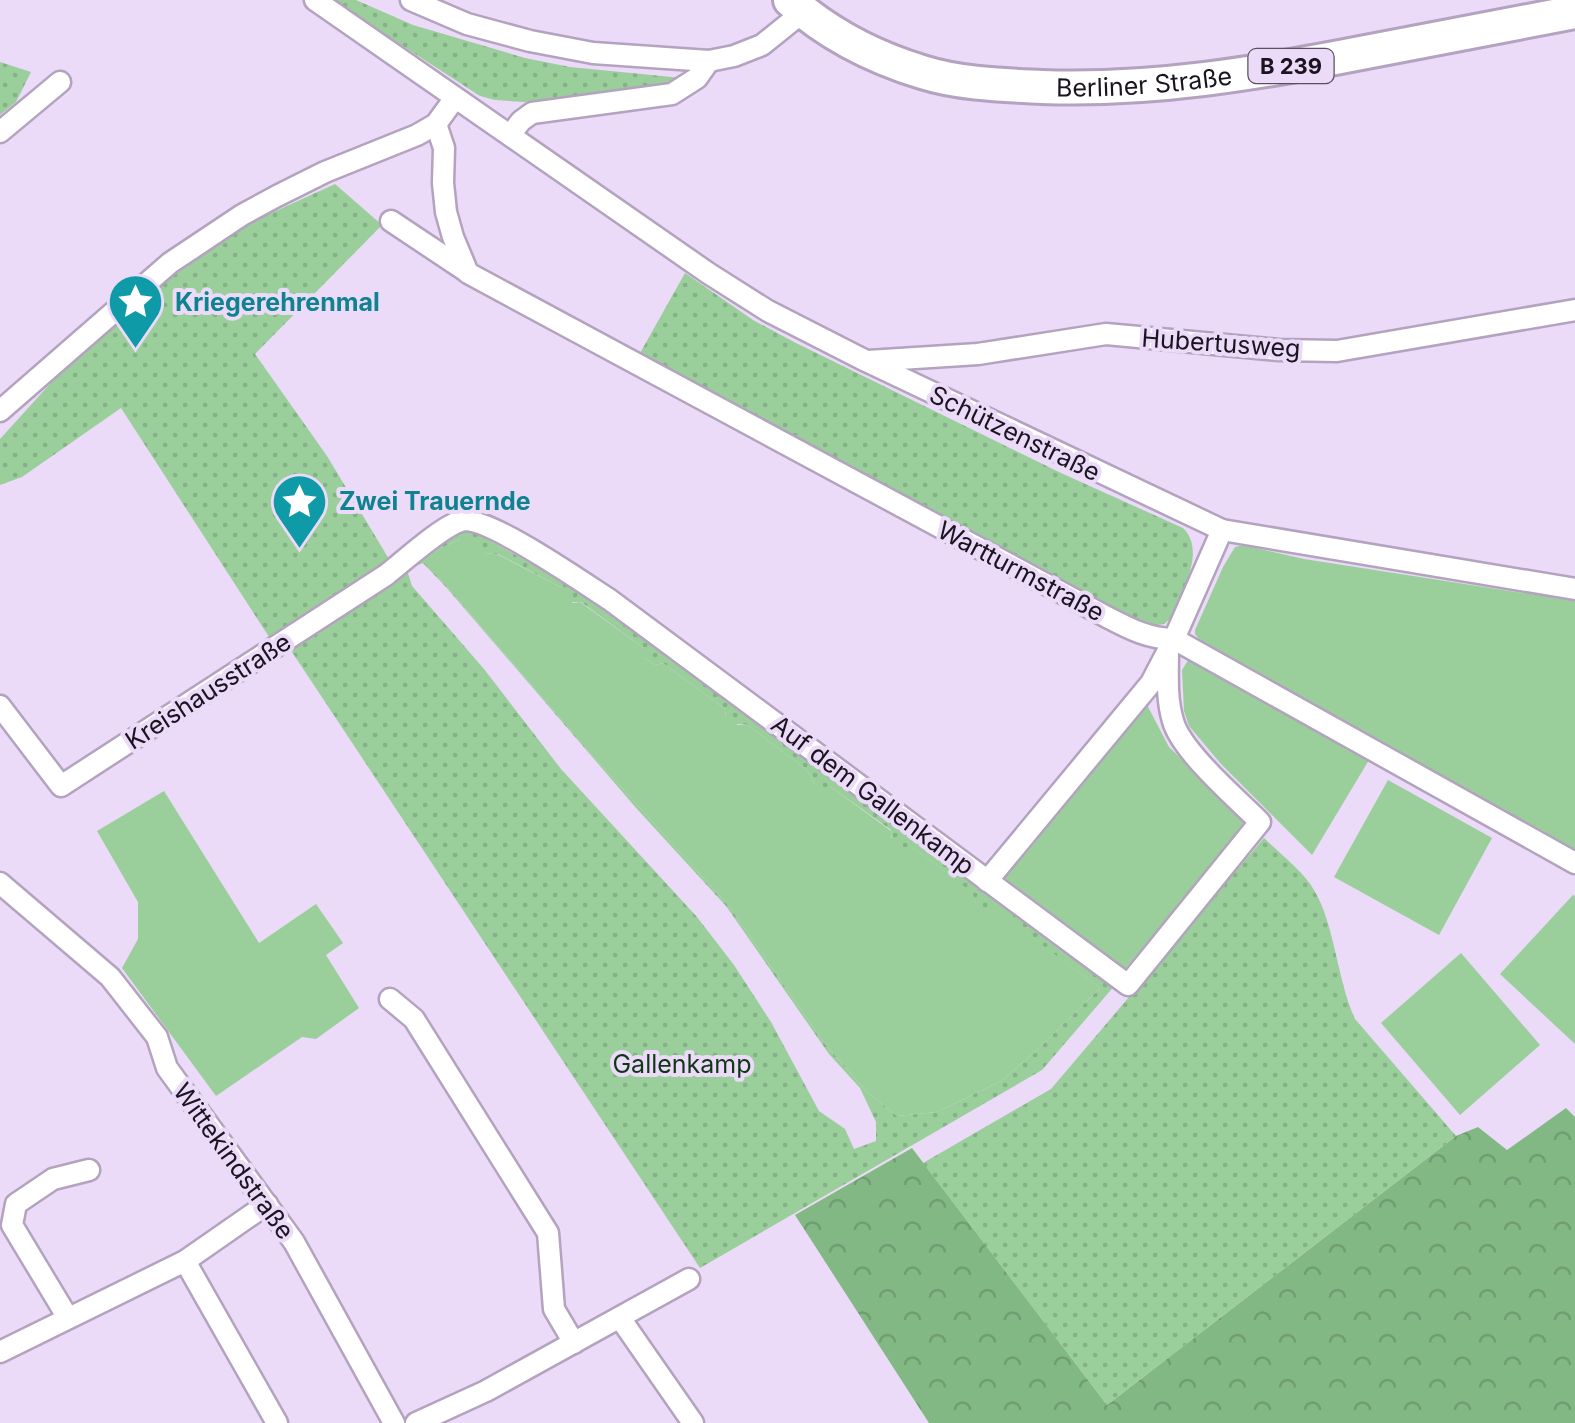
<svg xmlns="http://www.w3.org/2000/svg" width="1575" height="1423" font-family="Inter,sans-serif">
  <defs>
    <pattern id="forest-crowns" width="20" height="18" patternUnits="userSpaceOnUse" patternTransform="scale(2.5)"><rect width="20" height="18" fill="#82b883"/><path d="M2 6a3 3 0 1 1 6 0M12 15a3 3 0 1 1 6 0" fill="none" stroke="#709d71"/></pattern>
    <pattern id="park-dots" width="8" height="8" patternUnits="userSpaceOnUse" patternTransform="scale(2.5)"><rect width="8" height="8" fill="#9acf9b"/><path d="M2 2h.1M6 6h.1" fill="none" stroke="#84b185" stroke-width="1.8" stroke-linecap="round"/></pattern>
  </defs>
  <rect width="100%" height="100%" fill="#ebdaf8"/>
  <g fill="#9acf9b">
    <path d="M461,539H469L484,553L497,554L562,588L573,603L580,602L645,649V658L655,665L663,663L725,709L726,717L738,725L746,724L807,770L815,784L831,787L891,831V837L913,848L974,893L975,903L995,909L1100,988L1036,1051L1001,1081L937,1112L897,1116L866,1091L825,1044L728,905L591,754L443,582L422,562L439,549Z"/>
    <path d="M1243,545L1304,559L1575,601V855L1200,640L1195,634V630L1223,567L1235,547Z"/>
    <path d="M1192,654L1372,755L1312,855L1221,764L1189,726L1184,711L1182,670Z"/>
    <path d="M1146,703L1169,747L1247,822L1125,969L1001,876Z"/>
    <path d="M1388,780L1492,838L1439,935L1334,877Z"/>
    <path d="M164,791L259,943L316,904L343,943L326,955L359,1008L316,1039L302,1037L216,1096L122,968L138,939V902L97,831Z"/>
    <path d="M1573,895L1575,896V1044L1500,974Z"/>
    <path d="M1461,953L1540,1045L1460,1115L1381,1023Z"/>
  </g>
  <path fill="url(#forest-crowns)" d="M1566,1108L1575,1117V1423H929L795,1215L912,1148L1107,1405L1456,1136L1478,1127L1507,1150Z"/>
  <g fill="url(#park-dots)" fill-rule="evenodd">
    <path d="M332,0H356L413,25L525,58L570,67L682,78L665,88L524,102L495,100L480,96Z"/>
    <path d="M0,62L31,72L16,102L0,115Z"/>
    <path d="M335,184L382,225L255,354L327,456L389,559L273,643L121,408L22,477L0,485V439L59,374L120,318L171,277L254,221Z"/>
    <path d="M685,273L753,320L794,342L1061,473L1183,528C1207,552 1181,591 1171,618L1164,624L1146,627L639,355Z"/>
    <path d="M467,528L579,590L1116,984L1042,1070L700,1268L290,649ZM461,539H469L474,549L484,553L498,554L562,588L561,593L567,602H581L645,649V658L655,665L663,663L725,709L726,717L732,724H746L807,770L815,784L822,788L831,787L891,830C891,840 894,845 902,850L913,848L973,893L975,903L982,910H995L1100,988L1036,1051L1001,1081L937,1112L897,1116L866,1091L825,1044L728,905L591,754L443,582L423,562L439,549ZM423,563L446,587L637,809L726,906L829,1054L860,1088L876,1122V1141L854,1149L845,1129L819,1111L771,1022L734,965L697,917L561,769L484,669L412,586L407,570Z"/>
    <path d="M1264,838C1279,853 1304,872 1314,890C1335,925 1337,980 1355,1019L1456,1136L1107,1405L923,1163L1051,1089Z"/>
  </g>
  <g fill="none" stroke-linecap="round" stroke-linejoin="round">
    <defs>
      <g id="street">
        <path d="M315,0L708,273L768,311L866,361L1222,530L1575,589"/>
        <path d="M411,0L467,24L530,41L593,53L709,61L734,56L762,45L803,12"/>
        <path d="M436,124L444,148L443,183L446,212L453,237L468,273L1105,616C1128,628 1148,639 1174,639L1575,863"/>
        <path d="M0,132L60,82"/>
        <path d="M511,134L521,121L532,113L672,94L697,78L709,61"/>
        <path d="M391,221L466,271"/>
        <path d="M868,361L978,354L1106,334L1279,350L1337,351L1575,310"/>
        <path d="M0,411L170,263L242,215L277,196L325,172L417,135L436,124L455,98"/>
        <path d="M0,706L61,786L386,575C404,561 442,526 461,521C485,514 585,584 610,600L1128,985L1260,822C1237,799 1181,751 1173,721C1166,698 1168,673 1168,650"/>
        <path d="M987,881L1151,683L1174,639L1222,530"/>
        <path d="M0,883L110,977L157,1037L167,1068L294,1242L394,1423"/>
        <path d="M390,999L414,1019L548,1233L554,1309L574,1343"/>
        <path d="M185,1261L277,1423"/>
        <path d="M68,1318L12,1225L16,1204L53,1179L89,1170"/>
        <path d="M620,1318L693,1423"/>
        <path d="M0,1352L185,1261L267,1204"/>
        <path d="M416,1423L486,1391L689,1279"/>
      </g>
      <g id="primary">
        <path id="s1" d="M790,0C828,34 873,57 922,72C960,84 1002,85 1042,87C1152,91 1259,73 1366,52C1436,39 1505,25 1575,12"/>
      </g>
    </defs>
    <use href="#street" stroke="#b3a3be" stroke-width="25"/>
    <use href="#primary" stroke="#b3a3be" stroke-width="38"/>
    <use href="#street" stroke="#fff" stroke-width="20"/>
    <use href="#primary" stroke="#fff" stroke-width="32"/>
  </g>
  <defs>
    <symbol id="sight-pin" viewBox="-11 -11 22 30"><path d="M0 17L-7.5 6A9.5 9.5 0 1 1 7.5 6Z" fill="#0f9aa8" stroke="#ebdaf8"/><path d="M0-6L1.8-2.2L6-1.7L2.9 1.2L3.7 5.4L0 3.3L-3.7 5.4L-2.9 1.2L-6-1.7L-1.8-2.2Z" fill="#fff"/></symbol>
  </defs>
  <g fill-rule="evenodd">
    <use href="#sight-pin" x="104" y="270" width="63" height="86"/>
    <use href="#sight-pin" x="268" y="470" width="63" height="86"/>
  </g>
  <g text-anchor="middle" stroke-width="8" stroke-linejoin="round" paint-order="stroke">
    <rect fill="#ebdaf8" stroke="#594f5f" stroke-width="2.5" x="1248.5" y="49" width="85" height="34" rx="8"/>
    <g font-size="22" font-weight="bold" fill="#1a141e">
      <text x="1291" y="74">B 239</text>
    </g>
    <g font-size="25" fill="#1a141e" stroke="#ebdaf8">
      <text dy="9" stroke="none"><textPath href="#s1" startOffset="375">Berliner Straße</textPath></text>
      <text transform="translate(1221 343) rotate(4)" y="9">Hubertusweg</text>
      <text transform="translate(1015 433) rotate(26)" y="9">Schützenstraße</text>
      <text transform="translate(1021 571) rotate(28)" y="9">Wartturmstraße</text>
      <text transform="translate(208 691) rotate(-33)" y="9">Kreishausstraße</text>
      <text transform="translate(873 795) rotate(37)" y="9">Auf dem Gallenkamp</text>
      <text transform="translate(234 1161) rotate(54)" y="9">Wittekindstraße</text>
    </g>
    <g font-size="25" font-weight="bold" fill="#0d838f" stroke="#ebdaf8" text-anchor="start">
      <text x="175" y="311">Kriegerehrenmal</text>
      <text x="339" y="510">Zwei Trauernde</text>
    </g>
    <g font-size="25" fill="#103714" stroke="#ebdaf8">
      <text x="682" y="1073">Gallenkamp</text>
    </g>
  </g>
</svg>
